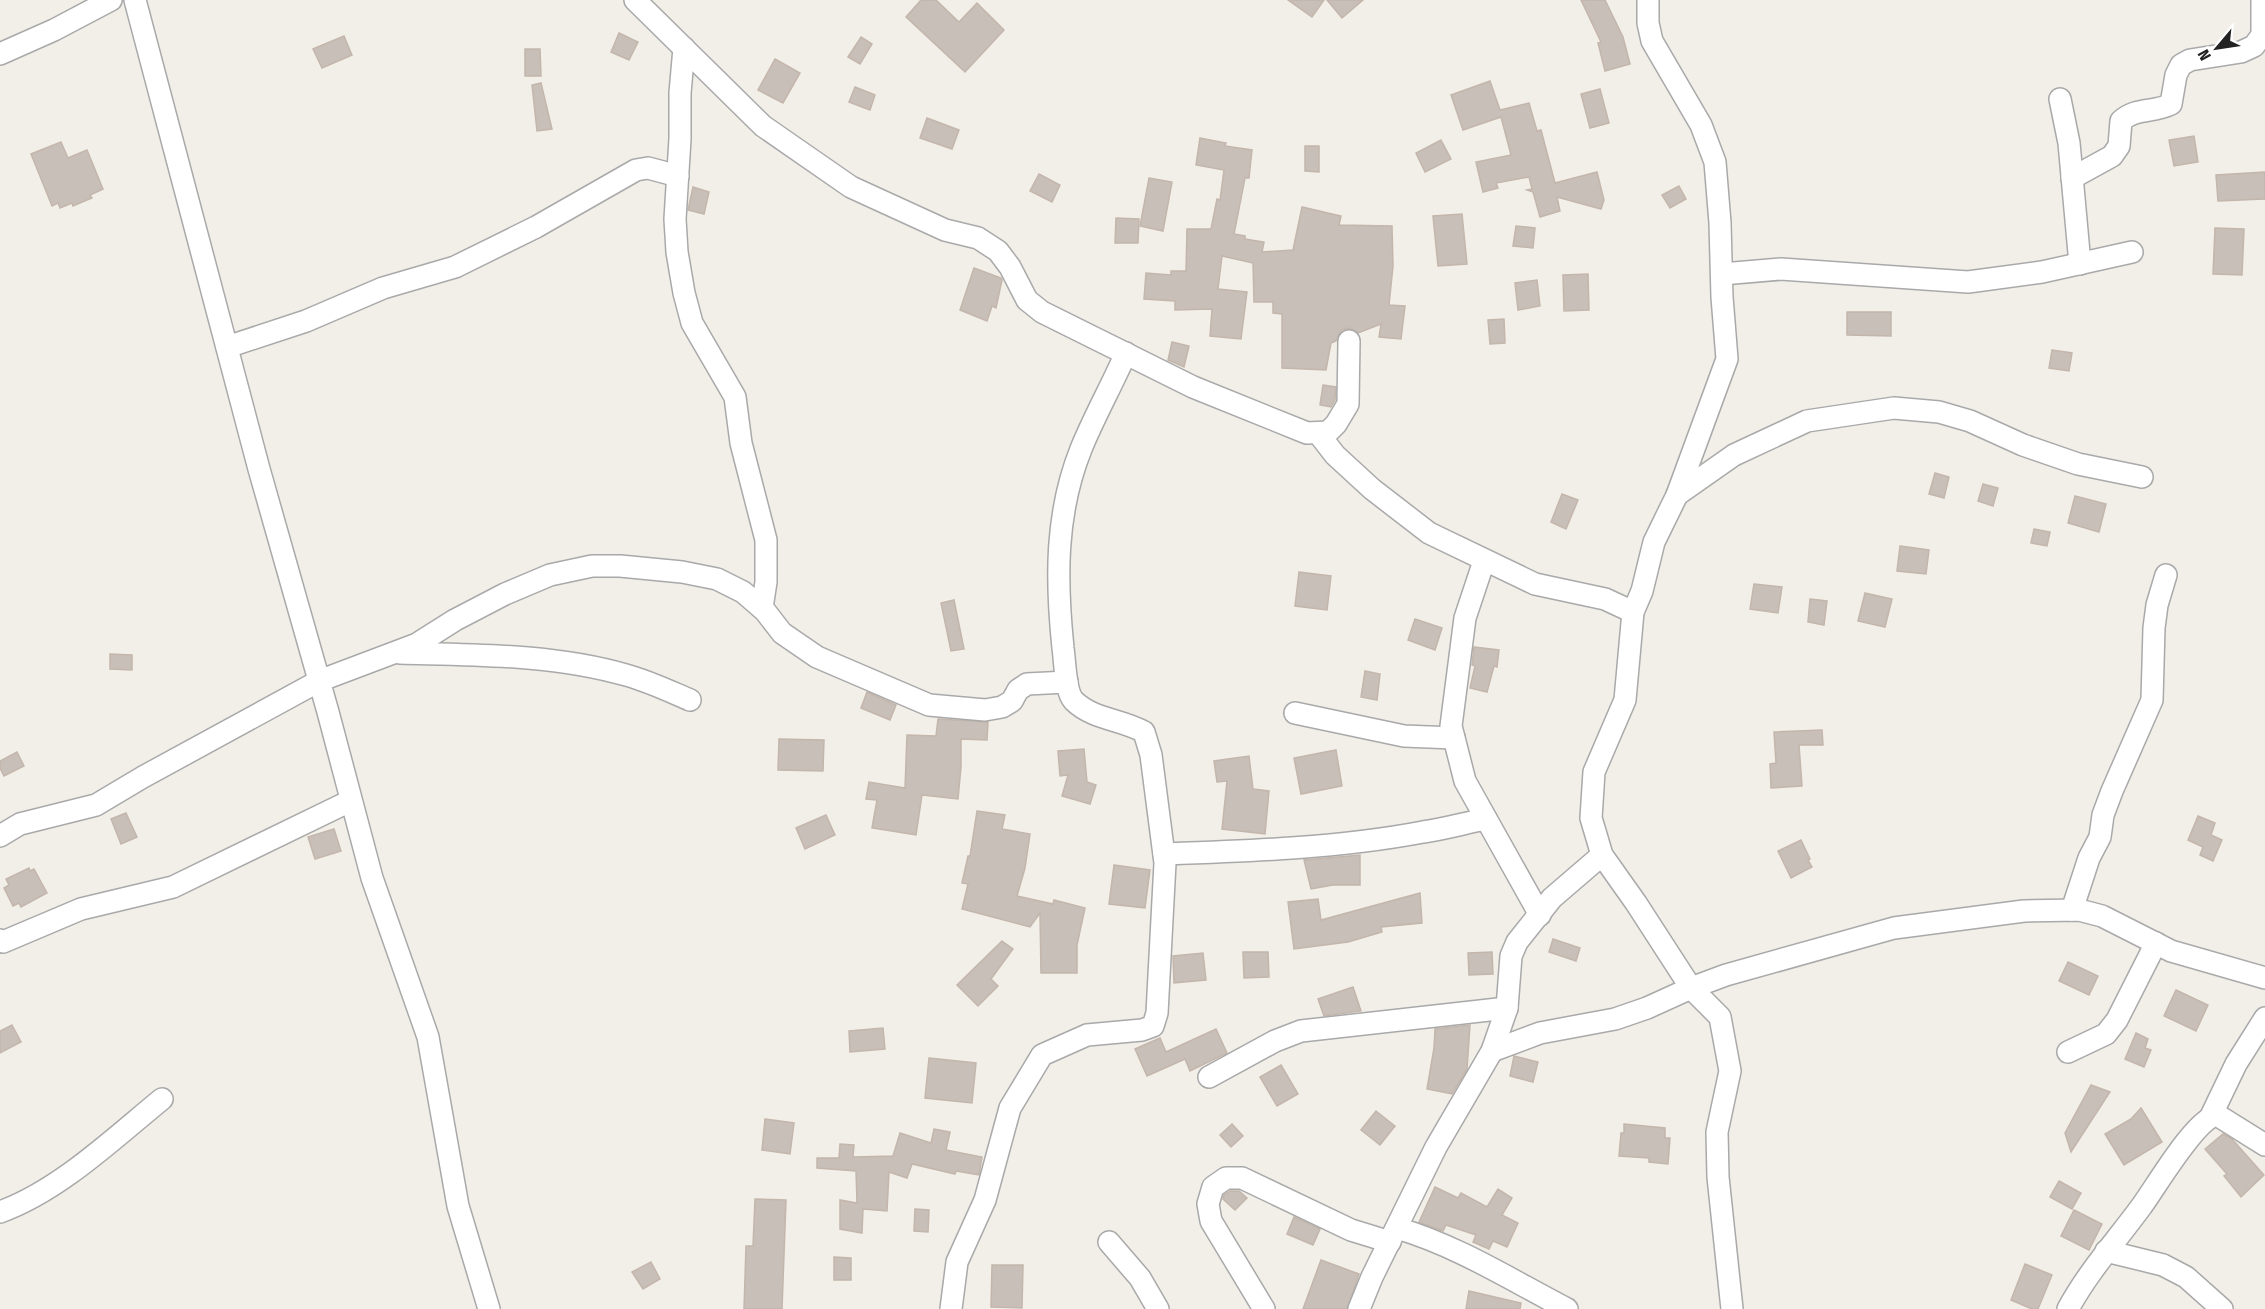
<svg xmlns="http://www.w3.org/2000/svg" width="2265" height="1309" font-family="'Fira Sans Condensed',sans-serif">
  <rect width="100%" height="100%" fill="#f2efe9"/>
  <g fill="#c7bfb8" stroke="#c4b6ab" stroke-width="1.5">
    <path d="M921,0H936L959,22L977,3L1004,30L965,72L906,17Z"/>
    <path d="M1288,0H1324L1312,17Z"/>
    <path d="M1327,0H1363L1342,18Z"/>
    <path d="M1581,0H1605L1623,37L1630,64L1605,71L1598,43L1601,42Z"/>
    <path d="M619,33L638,42L629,60L611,52Z"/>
    <path d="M344,36L352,55L322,68L313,49Z"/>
    <path d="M861,37L872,44L860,64L848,57Z"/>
    <path d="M525,49H540L541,76H525Z"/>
    <path d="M775,59L800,73L783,103L758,90Z"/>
    <path d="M1490,81L1500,110L1529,103L1537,131L1541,130L1555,183L1597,172L1604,200L1601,209L1557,197L1560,211L1540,217L1533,192L1527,190L1532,189L1529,177L1496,183L1498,188L1483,192L1476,162L1511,155L1501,117L1463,130L1451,95Z"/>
    <path d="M541,83L552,129L537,131L532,85Z"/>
    <path d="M855,87L875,95L870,110L849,102Z"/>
    <path d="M1600,89L1609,123L1590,128L1581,94Z"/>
    <path d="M927,118L959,130L952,149L920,138Z"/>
    <path d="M2194,136L2198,162L2174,166L2169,140Z"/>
    <path d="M1200,138L1226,143L1225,146L1252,150L1249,178H1245L1234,234L1245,236V239L1264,242L1262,252L1293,250L1302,207L1341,216L1339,225L1392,226L1393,266L1389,305L1405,306L1401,339L1379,337L1381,324L1358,333L1349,328L1342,330L1338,335L1336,341L1331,343L1326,370L1282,368V314L1273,313V302H1254L1253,263L1222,256L1218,289L1247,292L1241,339L1210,336L1212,309L1175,310V301L1144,299L1146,273L1171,275V271H1186L1187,229H1211L1217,199L1220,200L1224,170L1196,165Z"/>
    <path d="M1441,140L1451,159L1425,172L1416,153Z"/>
    <path d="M61,142L68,158L87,150L103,189L90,195L92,198L73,206L72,203L60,208L58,203L52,206L31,154Z"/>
    <path d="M1305,146H1319V172L1305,171Z"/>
    <path d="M2265,172V199L2218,201L2216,175Z"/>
    <path d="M1039,174L1060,185L1052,202L1030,191Z"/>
    <path d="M1149,178L1172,182L1163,231L1140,226Z"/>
    <path d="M1679,186L1686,199L1670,208L1662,195Z"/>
    <path d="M693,187L709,192L704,214L688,210Z"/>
    <path d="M1462,214L1467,264L1438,266L1433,216Z"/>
    <path d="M1116,218L1139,219L1138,243H1115Z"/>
    <path d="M1516,226L1535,228L1533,248L1513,246Z"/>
    <path d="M2215,228L2244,229L2242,275L2213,274Z"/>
    <path d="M974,268L1001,278L1002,280L996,308L992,306L987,321L960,310Z"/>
    <path d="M1588,274L1589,310L1564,311L1563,275Z"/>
    <path d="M1537,280L1540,306L1518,310L1515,283Z"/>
    <path d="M1847,312H1891V336L1847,335Z"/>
    <path d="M1504,319L1505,343L1490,344L1488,320Z"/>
    <path d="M1172,342L1189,346L1184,367L1168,360Z"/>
    <path d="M2052,350L2072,353L2069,371L2049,368Z"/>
    <path d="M1323,385L1336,387L1335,400L1331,407L1320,405Z"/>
    <path d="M1935,473L1949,477L1944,498L1929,494Z"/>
    <path d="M1983,484L1998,488L1993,506L1978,501Z"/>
    <path d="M1562,494L1578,500L1566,529L1551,522Z"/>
    <path d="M2075,496L2106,504L2099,532L2068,523Z"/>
    <path d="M2034,529L2050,532L2047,546L2031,543Z"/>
    <path d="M1900,546L1929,550L1926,574L1897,571Z"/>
    <path d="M1299,572L1331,576L1327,610L1295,606Z"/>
    <path d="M1754,584L1782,587L1778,613L1750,609Z"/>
    <path d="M1865,593L1892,599L1885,627L1858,621Z"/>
    <path d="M1810,599L1827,601L1824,625L1808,622Z"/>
    <path d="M954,600L964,649L951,651L941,603Z"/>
    <path d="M1415,619L1442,628L1435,650L1408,640Z"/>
    <path d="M1474,647L1499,650L1497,667L1494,666L1487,692L1470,688L1475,666L1472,665Z"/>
    <path d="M110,654L132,655V670L110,669Z"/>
    <path d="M1365,671L1380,674L1377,700L1361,697Z"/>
    <path d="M867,692L896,705L890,720L861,708Z"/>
    <path d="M938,719L988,722L987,740L961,739V767L958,799L922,795L916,835L872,828L877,800L866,799L869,782L905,788L907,735L936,736Z"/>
    <path d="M1822,730L1823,745H1799L1802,786L1771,788L1770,764L1776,763L1774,732Z"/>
    <path d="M779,739L824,740L823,771L778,770Z"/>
    <path d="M1084,749L1087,782L1096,785L1090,804L1062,796L1068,775L1060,776L1058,751Z"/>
    <path d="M1336,750L1342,786L1301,794L1294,758Z"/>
    <path d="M17,752L24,766L4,776L0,768V761Z"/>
    <path d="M1249,756L1253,789L1269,791L1265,834L1222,829L1227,781L1217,782L1214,761Z"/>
    <path d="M977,811L1005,815L1002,829L1030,834L1025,868L1017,896L1053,904L1054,900L1085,908L1077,945V973H1041L1040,913L1030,927L962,909L968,884L962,883L968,856H970Z"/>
    <path d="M126,813L137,837L121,844L111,819Z"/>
    <path d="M826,815L835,835L805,849L796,828Z"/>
    <path d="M2198,816L2215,823L2211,835L2222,840L2213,861L2200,855L2203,847L2188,840Z"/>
    <path d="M334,829L341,851L315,859L308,837Z"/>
    <path d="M1801,840L1810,859L1808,860L1812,867L1791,878L1778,851Z"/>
    <path d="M1360,855V885H1333L1311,889L1304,860Z"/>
    <path d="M1114,865L1150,870L1145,908L1109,904Z"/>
    <path d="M29,868L30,871L34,869L47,893L21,907L19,903L13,906L4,888L9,885L6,879Z"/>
    <path d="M1420,893L1422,923L1381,927L1382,932L1348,942L1294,949L1288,902L1318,899L1321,920Z"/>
    <path d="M1553,939L1580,948L1576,961L1549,952Z"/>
    <path d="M1002,941L1013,949L991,979L998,986L978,1006L957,985Z"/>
    <path d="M1243,952H1268L1269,977L1244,978Z"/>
    <path d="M1492,952L1493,974L1469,975L1468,953Z"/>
    <path d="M1203,953L1206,980L1174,983L1173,956Z"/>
    <path d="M2068,962L2098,976L2089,995L2059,981Z"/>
    <path d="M1353,987L1361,1011L1324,1016L1318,999Z"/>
    <path d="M2176,990L2208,1005L2196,1031L2164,1016Z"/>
    <path d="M12,1025L21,1042L0,1053V1031Z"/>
    <path d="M1470,1025L1467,1069L1452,1094L1427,1089L1434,1048L1435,1029Z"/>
    <path d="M883,1028L885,1049L850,1052L849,1031Z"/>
    <path d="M1216,1029L1227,1053L1190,1071L1185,1059L1147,1076L1135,1049L1160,1038L1166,1052Z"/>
    <path d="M2136,1033L2148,1039L2145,1048L2151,1050L2144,1067L2125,1059Z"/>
    <path d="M1514,1056L1538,1062L1533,1082L1510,1076Z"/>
    <path d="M929,1058L976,1063L972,1103L925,1098Z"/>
    <path d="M1281,1065L1298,1094L1277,1106L1260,1077Z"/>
    <path d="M2091,1085L2110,1092L2071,1152L2065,1133Z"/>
    <path d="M2141,1108L2162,1142L2124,1165L2105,1134L2131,1119Z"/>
    <path d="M1376,1111L1395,1126L1380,1145L1361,1130Z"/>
    <path d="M765,1119L794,1123L790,1154L762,1150Z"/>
    <path d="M1232,1124L1243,1136L1231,1147L1220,1135Z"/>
    <path d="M1624,1124L1665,1128V1138H1670L1668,1164L1649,1162V1158L1619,1156L1621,1133H1624Z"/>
    <path d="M934,1129L950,1132L946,1150L982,1157L979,1175L956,1171L955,1174L912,1164L907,1178L889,1172L887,1211L863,1209L862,1233L840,1229V1200L857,1203L856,1171L817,1168V1158H839L840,1144L854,1145L853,1157L893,1156L900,1133L931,1143Z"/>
    <path d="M2223,1134L2232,1139L2264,1175L2241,1197L2224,1176L2227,1174L2205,1149Z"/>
    <path d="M2059,1181L2081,1193L2072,1209L2050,1197Z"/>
    <path d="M1435,1187L1458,1198L1461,1193L1487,1207L1498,1189L1512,1198L1502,1215L1518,1223L1507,1247L1493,1241L1489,1249L1473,1242L1476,1235L1446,1225L1443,1231L1419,1222Z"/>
    <path d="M1230,1191H1239L1247,1198L1235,1210L1223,1199L1224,1195Z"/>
    <path d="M755,1199L786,1200L782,1309H744L746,1246H753Z"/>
    <path d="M915,1209L929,1210L928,1232L914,1231Z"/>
    <path d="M2074,1210L2102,1224L2089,1250L2061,1236Z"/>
    <path d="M1294,1217L1320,1229L1313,1245L1287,1234Z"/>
    <path d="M834,1257L851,1258V1280H834Z"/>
    <path d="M1321,1260L1359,1274L1347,1309H1303Z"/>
    <path d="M651,1262L660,1279L643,1289L632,1272Z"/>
    <path d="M2025,1264L2052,1275L2038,1309H2032L2011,1300Z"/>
    <path d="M992,1265H1023L1022,1308L991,1307Z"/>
    <path d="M1469,1291L1521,1303L1520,1309H1466Z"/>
  </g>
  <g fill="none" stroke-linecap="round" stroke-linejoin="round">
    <defs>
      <g id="minor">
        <path d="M135,0L259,469L328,712L372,878L428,1037L458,1206L489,1309"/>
        <path d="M635,0L763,126L851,187L945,230L978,238L998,251L1010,267L1027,300L1042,312L1193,387L1307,433L1328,432L1336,424L1348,404L1349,341"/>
        <path d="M1648,0V23L1652,41L1701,125L1715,162L1720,223L1722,297L1727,359L1677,495L1654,542L1642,591L1633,612L1625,700L1594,772L1591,818L1602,855L1636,903L1691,988L1720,1017L1730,1071L1717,1132L1718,1177L1732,1309"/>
        <path d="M684,48L680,93V139L675,219L677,252L684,293L692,323L735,397L741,443L766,540V582L762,608"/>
        <path d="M0,54L54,30L111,0"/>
        <path d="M2060,99L2069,143L2080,264"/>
        <path d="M2072,178L2112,156L2119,146L2121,121C2136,107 2154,113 2171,104L2176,75L2181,65L2190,60L2241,52L2254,46L2262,35V0"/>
        <path d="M1722,274L1781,269L1968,282L2042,272L2132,252"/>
        <path d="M227,347L306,321L383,288L455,267L536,227L636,170L648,168L678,176"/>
        <path d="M1318,433L1335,455L1372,489L1429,533L1535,584L1605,599L1633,612"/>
        <path d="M1677,495L1734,455L1807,421L1894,408L1939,412L1970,421L2023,445L2078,464L2142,477"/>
        <path d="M1484,561L1465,618L1451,726L1465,781L1540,915"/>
        <path d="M400,653C475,655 553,654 626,675C648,681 669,691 690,700"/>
        <path d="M1295,713L1404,736L1454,738"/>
        <path d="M0,836L20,824L96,805L143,777L319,681L417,644L455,620L505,594L550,575L592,566H620L682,572L717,579L743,592L765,611L782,633L817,657L929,705L985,710L1002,707L1012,701L1018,690L1027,684L1067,682"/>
        <path d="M1164,854C1250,851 1339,848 1423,832C1444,829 1465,823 1486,819"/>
        <path d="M2072,910L2089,858L2100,837L2103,815L2112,791L2152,700L2154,628L2157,605L2166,575"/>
        <path d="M0,940L3,942L81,909L173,887L350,801"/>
        <path d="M1492,1051L1540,1033L1615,1019L1647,1008L1691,988L1726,975L1894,928L2024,911L2079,910L2102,916L2171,951L2265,978"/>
        <path d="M2068,1052L2106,1034L2117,1020L2156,943"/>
        <path d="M1209,1077L1275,1041L1301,1031L1507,1008"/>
        <path d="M2211,1116L2236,1064L2265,1018"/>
        <path d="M0,1212C59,1191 114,1138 162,1099"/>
        <path d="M1397,1228C1458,1246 1511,1280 1567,1309"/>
        <path d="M1109,1242L1140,1278L1158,1309"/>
        <path d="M2106,1251L2163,1265L2186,1277L2222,1309"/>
        <path d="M951,1309L957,1262L985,1200L1010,1108L1042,1055L1087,1035L1142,1030L1153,1026L1157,1013L1165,863L1151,755L1144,732C1121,719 1094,720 1074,701C1065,692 1065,661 1063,648C1056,580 1055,514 1081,449C1094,417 1112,385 1126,353"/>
        <path d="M1264,1309L1211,1221L1208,1204L1213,1187L1226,1178H1242L1351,1230L1390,1242"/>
        <path d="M1359,1309L1372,1277L1436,1147L1492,1051L1507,1008L1511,956L1517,942L1552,898L1602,855"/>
        <path d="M2068,1309C2088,1272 2116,1241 2141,1207C2156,1187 2195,1119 2217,1115L2265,1145"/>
      </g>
    </defs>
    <use href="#minor" stroke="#a9a9a9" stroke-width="24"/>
    <use href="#minor" stroke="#fff" stroke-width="21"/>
  </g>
  <g transform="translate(2217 48) rotate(241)" stroke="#ffffff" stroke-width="4.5" paint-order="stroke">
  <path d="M0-4.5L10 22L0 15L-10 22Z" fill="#222222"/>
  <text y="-9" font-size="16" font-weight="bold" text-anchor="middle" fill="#222222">N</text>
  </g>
</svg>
